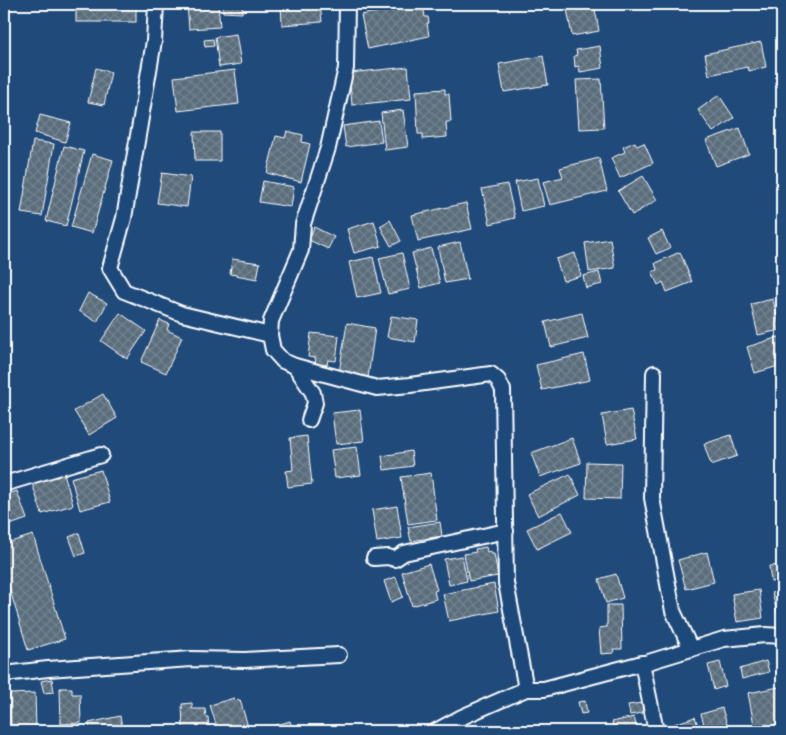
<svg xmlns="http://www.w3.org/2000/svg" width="786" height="735" font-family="'Comic Neue',sans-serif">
  <defs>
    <pattern id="building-cross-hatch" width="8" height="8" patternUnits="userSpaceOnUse" patternTransform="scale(1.25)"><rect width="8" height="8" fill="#5a6d7b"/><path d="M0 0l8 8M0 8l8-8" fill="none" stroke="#73838f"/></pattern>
  </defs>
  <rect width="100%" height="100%" fill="#1f4a7a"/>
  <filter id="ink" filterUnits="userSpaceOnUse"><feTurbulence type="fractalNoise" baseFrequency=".02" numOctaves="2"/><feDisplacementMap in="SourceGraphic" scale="10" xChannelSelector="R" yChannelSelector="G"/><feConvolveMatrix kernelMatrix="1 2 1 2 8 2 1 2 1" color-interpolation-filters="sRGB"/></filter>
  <g filter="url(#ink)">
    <g fill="url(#building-cross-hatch)" stroke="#fff">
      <rect x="76" y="4" width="60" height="18"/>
      <path d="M187,4H218L220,27L189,29Z"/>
      <path d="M223,4H243L242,13L223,12Z"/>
      <path d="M281,4H320L322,22L282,25Z"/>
      <path d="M418,4H423L425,17H428L429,23H427L429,36L368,49L361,15Z"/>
      <path d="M594,4L599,31L572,36L567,9Z"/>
      <path d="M236,34L241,64L219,67L215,37Z"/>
      <path d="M213,39L214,46L205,47L204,40Z"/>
      <path d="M761,42L766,67L749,71L748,67L709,75L705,54Z"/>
      <path d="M600,46L603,68L580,72L579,66L575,67L574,56L577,55L576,50Z"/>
      <path d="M543,56L548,85L504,92L499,64Z"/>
      <path d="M408,67L411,99L352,105L349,73Z"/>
      <path d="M96,68L111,72L104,105L88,102Z"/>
      <path d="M235,70L239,104L178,111L174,77Z"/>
      <path d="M601,79L604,128L579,129L576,80Z"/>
      <path d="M445,89V94H449L451,122H446L447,137L423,139V134H418L416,91Z"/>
      <path d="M719,95L734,118L713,132L698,110Z"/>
      <path d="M403,110L408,147L385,150L381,113Z"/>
      <path d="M40,115L71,123L65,142L35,133Z"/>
      <path d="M379,121L382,142L346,147L343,126Z"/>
      <path d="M740,128L749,154L716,166L706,140Z"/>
      <path d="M287,131L303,135L302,142L310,144L301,182L267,173L276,136L285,138Z"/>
      <path d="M194,132H220V161H195Z"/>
      <path d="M33,141L54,144L42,216L21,213Z"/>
      <path d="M635,142L637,146L644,143L653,163L620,178L611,158L625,152L623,147Z"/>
      <path d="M64,146L84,151L66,226L46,221Z"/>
      <path d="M92,154L113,160L92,233L71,227Z"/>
      <path d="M599,158L607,191L550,205L543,182L563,177L560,168Z"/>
      <path d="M162,173L191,177L187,207L157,203Z"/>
      <path d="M643,176L657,200L632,215L618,191Z"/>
      <path d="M538,178L544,206L521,211L515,182Z"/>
      <path d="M263,181L294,187L291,207L259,202Z"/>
      <path d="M507,184L515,218L490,224L482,189Z"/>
      <path d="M466,203L472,229L418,241L412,215Z"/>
      <path d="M390,220L401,241L391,246L380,226Z"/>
      <path d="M374,221L381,246L354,253L347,229Z"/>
      <path d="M314,227L334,237L328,249L309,240Z"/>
      <path d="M662,231L670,248L656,254L648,238Z"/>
      <path d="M610,239L615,268L589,272L585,243Z"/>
      <path d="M460,242L468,279L445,283L438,247Z"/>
      <path d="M431,248L440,283L421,288L412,253Z"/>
      <path d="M680,252L692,282L667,292L663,282L658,285L652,272L657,270L655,263Z"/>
      <path d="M402,253L410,289L388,294L379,258Z"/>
      <path d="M575,253L581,276L563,281L556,259Z"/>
      <path d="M373,257L381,293L357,298L349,262Z"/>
      <path d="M232,259L260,263L257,279L230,274Z"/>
      <path d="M599,272L602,284L586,288L583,276Z"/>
      <path d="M88,293L107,303L97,322L79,311Z"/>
      <path d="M773,299L780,330L758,335L751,304Z"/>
      <path d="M120,313L146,331L127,359L101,341Z"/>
      <path d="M582,313L588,338L551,347L545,322Z"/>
      <path d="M391,316L418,320L415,342L387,337Z"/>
      <path d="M160,320L169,324L167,330L182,337L166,373L141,362Z"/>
      <path d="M347,323L375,328L368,378L339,373Z"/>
      <path d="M311,333L339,336L336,361L328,360L327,365L315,364L316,358L308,357Z"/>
      <path d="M782,336V365L755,373L747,347Z"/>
      <path d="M584,354L590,380L542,390L536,365Z"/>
      <path d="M103,394L117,418L89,435L74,411Z"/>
      <path d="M360,410L364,441L336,444L332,413Z"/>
      <path d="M631,410L637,439L607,444L602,415Z"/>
      <path d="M731,435L737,456L711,465L704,444Z"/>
      <path d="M307,436L312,484L288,487L286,471L293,470L290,438Z"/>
      <path d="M572,438L581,463L540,477L531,453Z"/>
      <path d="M357,447L361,475L335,478L331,450Z"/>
      <path d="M411,451L413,466L384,470L382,456Z"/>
      <path d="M587,462L621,463L620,499L586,498Z"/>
      <path d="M101,470L110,502L80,510L71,478Z"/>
      <path d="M64,473L73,505L42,514L32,483Z"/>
      <path d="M431,473L437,520L408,524L401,477Z"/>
      <path d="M570,474L580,495L538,516L527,494Z"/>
      <path d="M17,491L27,519L4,527V496Z"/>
      <path d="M397,506L402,538L377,542L372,510Z"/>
      <path d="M562,512L572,532L537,549L527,529Z"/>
      <path d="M440,522L442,536L411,541L408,527Z"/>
      <path d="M79,533L85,553L76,556L69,537Z"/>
      <path d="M33,535L65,639L28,650L4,570V544Z"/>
      <path d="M486,547L487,552L491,551V554H494L498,576L469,581L464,554L476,552L475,549Z"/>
      <path d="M707,552L714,582L686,589L678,560Z"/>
      <path d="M462,556L467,581L449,585L444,559Z"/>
      <path d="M429,564L437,590L434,591L436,599L412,606L402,572Z"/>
      <path d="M782,565V581L771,582L769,566Z"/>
      <path d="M616,574L623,598L606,603L599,579Z"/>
      <path d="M396,577L403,597L391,602L384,581Z"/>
      <path d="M494,584L499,611L449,621L443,594Z"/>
      <path d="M759,590L763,618L737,622L732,594Z"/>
      <path d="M782,590V615L778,616L772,593Z"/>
      <path d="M607,605H621L622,649H613L614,653L601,654L599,628L607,627Z"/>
      <path d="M766,661L769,672L742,679L740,669Z"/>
      <path d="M720,662L726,686L714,690L708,665Z"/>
      <path d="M52,679L54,692L44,693L41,681Z"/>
      <path d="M779,687L782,702V725L755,730L748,693Z"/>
      <path d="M60,688H72V694H80L81,723L61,724Z"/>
      <path d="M35,693L36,731H11L10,694Z"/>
      <path d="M234,698V701L240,700L248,727L234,731H218L210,705Z"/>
      <rect x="4" y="699" width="2" height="32"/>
      <path d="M585,701L587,713L581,714L578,702Z"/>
      <path d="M192,703V709H205L206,717H208L209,728L183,729L182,704Z"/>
      <path d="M642,703L643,713L630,715L628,705Z"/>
      <path d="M722,708L729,731H706L701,714Z"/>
      <path d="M120,716L123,731H90L89,723Z"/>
      <path d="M634,717L637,729L628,731H614L612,722Z"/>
      <path d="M695,717L700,731H666L665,727Z"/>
      <path d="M290,721L293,731H268L267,728Z"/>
      <path d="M339,725L340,731H319L318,728Z"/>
    </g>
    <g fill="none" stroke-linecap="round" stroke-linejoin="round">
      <defs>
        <g id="minor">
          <path d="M156,4L154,41L124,218L110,268L124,291L182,314L270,335"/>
          <path d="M347,4L346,68L328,148L303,224L301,250L271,321L270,335L273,350L283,361L295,366L377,388L410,385L491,374L498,380L503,390L506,583L526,689"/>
          <path d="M295,366L313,393L315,403L309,420"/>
          <path d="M654,373L652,498L673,611L691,649"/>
          <path d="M4,484L101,455"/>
          <path d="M374,558L388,557L395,559L404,553L506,531"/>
          <path d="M642,663L656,731"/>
          <path d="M4,674L48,669L191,659L245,660L339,655"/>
          <path d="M436,731L462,717L526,689H544L642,663V664L724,639L765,635L782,636"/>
        </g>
      </defs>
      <use href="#minor" stroke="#fff" stroke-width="18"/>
      <use href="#minor" stroke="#1f4a7a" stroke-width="14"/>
    </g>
  </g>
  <rect width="786" height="735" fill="none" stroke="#1f4a7a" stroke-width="20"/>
  <rect x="10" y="10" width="766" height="715" fill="none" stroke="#fff" stroke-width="2" filter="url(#ink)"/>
</svg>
